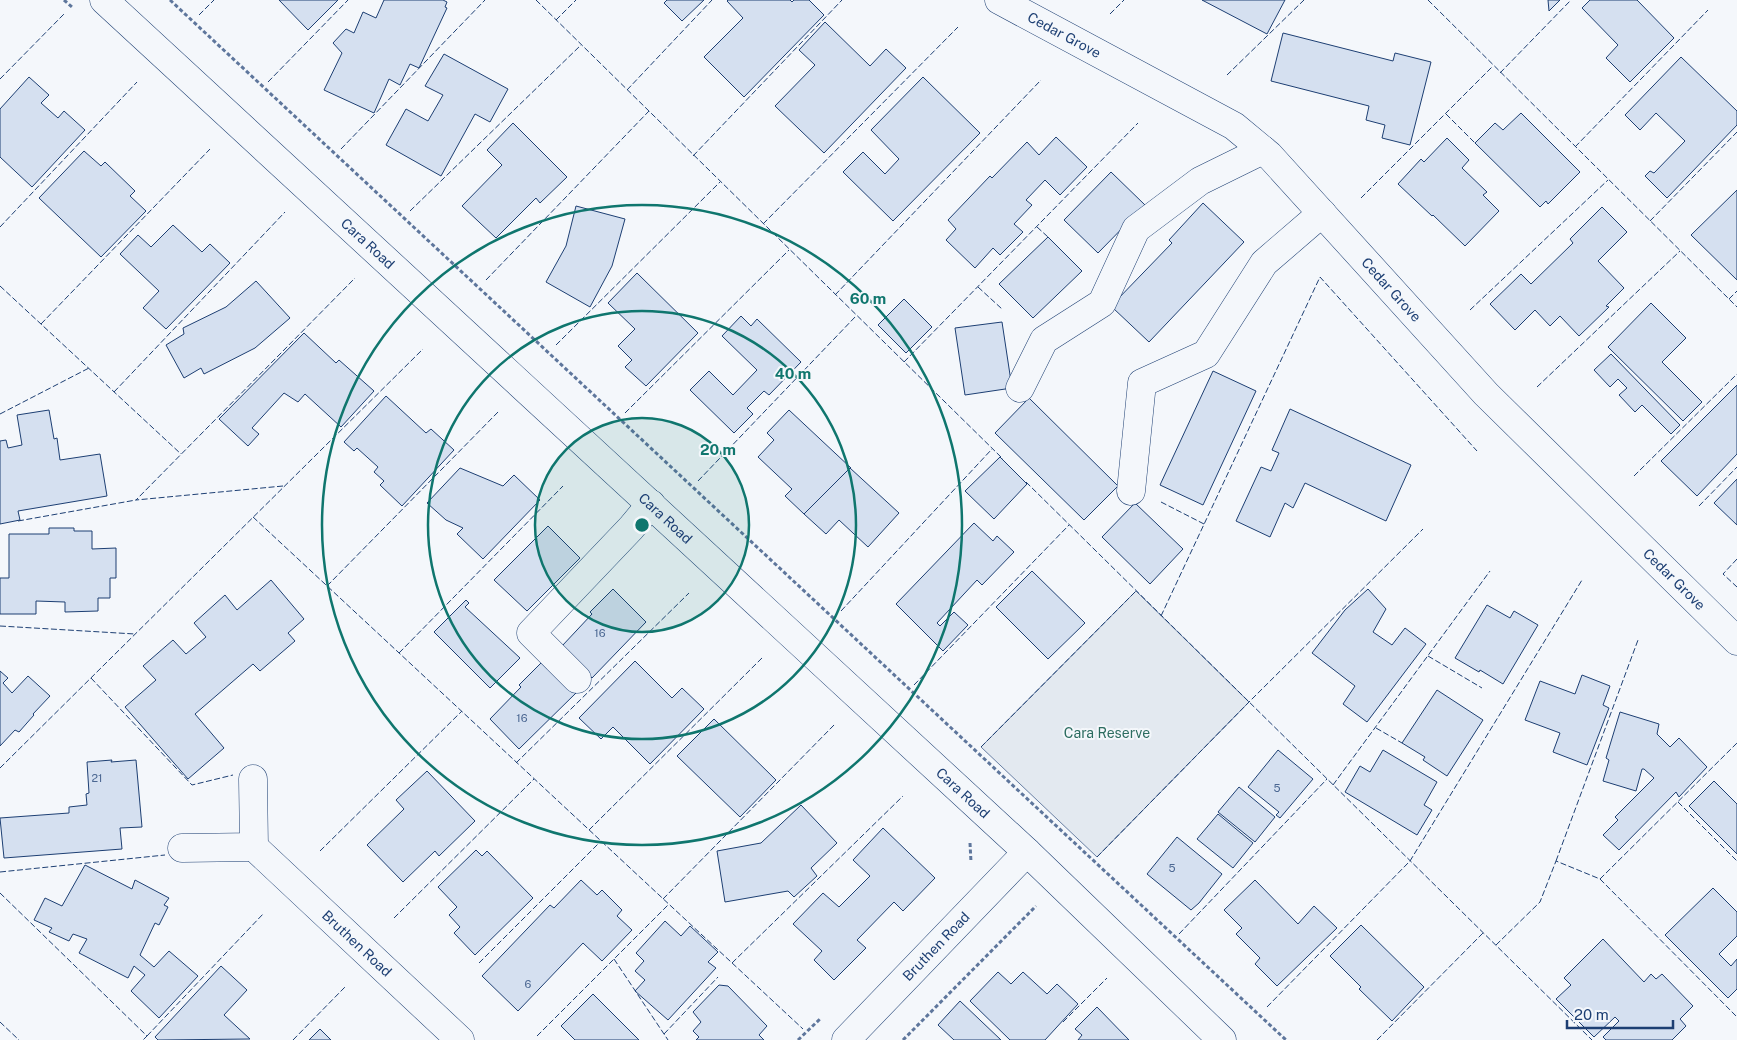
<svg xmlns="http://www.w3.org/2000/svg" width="1737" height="1040" font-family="'Public Sans',sans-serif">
  <rect width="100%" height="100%" fill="#f4f7fb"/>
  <path fill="#e3e9f0" stroke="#687fa3" d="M1136,591L1249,702L1097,857L981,747Z"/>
  <g fill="#d5e0f0" stroke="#1d3f73">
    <path d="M279,0H338L308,30Z"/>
    <path d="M384,0H443L447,2L445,7L447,8L419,68L410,64L400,85L389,79L374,113L324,90L342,53L333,43L346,29L354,33L363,12L376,18Z"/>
    <path d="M667,0H704L682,21L664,3Z"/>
    <path d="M728,0H790L792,2L794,0H809L824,15L744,97L704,57L743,18L727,1Z"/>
    <path d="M1202,0H1285L1267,34Z"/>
    <path d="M1548,0H1560L1549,11Z"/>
    <path d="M1590,0H1637L1674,38L1630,82L1606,58L1618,45L1582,8Z"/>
    <path d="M825,22L870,66L886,49L906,68L824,153L775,106L815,65L799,50Z"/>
    <path d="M1283,33L1393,61L1395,53L1431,62L1410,145L1382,138L1385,125L1366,120L1369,106L1271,81Z"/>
    <path d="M444,54L508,89L490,122L475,114L441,176L386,145L406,109L428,121L443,95L425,86Z"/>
    <path d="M1681,57L1737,111V125L1667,198L1645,176L1650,171L1654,173L1685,141L1656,113L1640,130L1625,115Z"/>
    <path d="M29,77L49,95L41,103L58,118L64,111L85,130L32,187L0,157V109Z"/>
    <path d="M923,77L980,133L893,221L843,172L863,152L885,174L899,159L871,130Z"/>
    <path d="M1521,113L1580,172L1548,204L1546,201L1540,207L1475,143L1495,123L1503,130Z"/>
    <path d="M513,123L567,177L540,203L536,198L496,238L462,206L502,165L487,150Z"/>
    <path d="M1056,137L1087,167L1060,195L1045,180L1026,200L1032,205L1014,224L1023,232L1000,255L993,248L975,268L946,240L956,229L948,220L990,176L992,178L1027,142L1039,155Z"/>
    <path d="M1447,138L1469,160L1462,168L1487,192L1483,195L1499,211L1465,246L1433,215L1432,216L1398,184L1421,159L1424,162Z"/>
    <path d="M84,151L101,166L105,162L135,191L130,196L146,211L101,257L39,198Z"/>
    <path d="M1111,172L1145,205L1098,253L1064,220Z"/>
    <path d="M1737,190V280L1691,235Z"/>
    <path d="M1203,203L1244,242L1149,342L1113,308L1114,303L1172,243L1169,240Z"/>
    <path d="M576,206L625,219L612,266L590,307L546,282L566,246Z"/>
    <path d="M1602,207L1627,232L1598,261L1624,288L1606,306L1609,307L1579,336L1560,316L1550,326L1535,310L1515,330L1490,304L1521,274L1531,284L1573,243L1570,239Z"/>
    <path d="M173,225L202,252L210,244L230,263L166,329L143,308L159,291L120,254L138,235L151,247Z"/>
    <path d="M1048,237L1082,271L1033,318L999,284Z"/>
    <path d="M637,273L698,333L646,386L625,367L632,360L618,346L635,329L608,303Z"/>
    <path d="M256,281L290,318L255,348L204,374L201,368L184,378L166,345L184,334L183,328L226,307Z"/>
    <path d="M904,299L932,327L906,353L878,325Z"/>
    <path d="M1651,303L1686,338L1662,362L1702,402L1683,421L1608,347Z"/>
    <path d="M741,316L751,326L757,319L801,362L769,395L764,391L747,408L753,414L734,433L690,390L709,371L733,395L757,370L722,336Z"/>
    <path d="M1002,322L1012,388L965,395L955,328Z"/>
    <path d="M304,333L336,363L339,360L374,391L341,427L305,394L298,402L284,393L252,428L259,434L248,446L219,419Z"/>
    <path d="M1611,354L1680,425L1671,434L1642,405L1635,412L1619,395L1627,388L1618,379L1610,387L1594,370Z"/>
    <path d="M1213,371L1256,391L1203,505L1160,485Z"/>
    <path d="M1737,385V454L1697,496L1661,461Z"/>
    <path d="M386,396L426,433L431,429L454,450L402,506L380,485L384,481L374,472L378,467L357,448L354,451L344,442Z"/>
    <path d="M1029,398L1118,486L1084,520L995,433Z"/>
    <path d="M1290,409L1411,465L1386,521L1305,483L1293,508L1285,503L1270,537L1236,521L1261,467L1271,471L1279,453L1272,450Z"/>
    <path d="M49,410L54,439L57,438L60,460L100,454L107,496L18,511L20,520L0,524V441L6,440L8,448L22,445L17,415Z"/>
    <path d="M789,410L851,468L804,514L785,496L792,489L758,457L774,440L767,433Z"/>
    <path d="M1000,457L1027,484L994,519L965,491Z"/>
    <path d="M460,468L503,486L514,475L540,500L483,559L457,534L463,528L446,520L427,503Z"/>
    <path d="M850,468L899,513L868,547L839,520L826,534L804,514Z"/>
    <path d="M1737,479V525L1714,503Z"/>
    <path d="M1135,503L1183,549L1150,584L1102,537Z"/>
    <path d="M974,523L993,541L997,536L1014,552L982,585L977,580L937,623L940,626L954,612L968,625L943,651L896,604Z"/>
    <path d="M548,526L580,558L527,611L494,580Z"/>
    <path d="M49,528H74V531H92V549L116,548V578H110V598H98V611L65,612V602L36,601V614H0V578H9V534H49Z"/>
    <path d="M1032,571L1085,623L1048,659L996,607Z"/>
    <path d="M271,580L304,619L288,633L295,641L260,671L253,664L195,714L224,748L188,779L125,707L156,680L143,666L173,640L186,654L206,637L194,623L225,595L237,610Z"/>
    <path d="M613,589L646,622L592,678L562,646L592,614L590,612Z"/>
    <path d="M1368,589L1386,609L1373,632L1392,645L1405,628L1426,644L1367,722L1343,704L1355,686L1312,653L1345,610Z"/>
    <path d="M466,600L469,603L465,607L520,658L490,688L434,632Z"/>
    <path d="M1487,605L1510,618L1514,611L1538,625L1503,684L1480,670L1479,672L1455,658Z"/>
    <path d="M635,661L672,698L682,688L704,709L650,764L613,727L601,739L579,718Z"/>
    <path d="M541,663L547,669L551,665L577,692L519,749L490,719L521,687L519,685Z"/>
    <path d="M0,671L8,678L3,683L12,693L28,676L50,696L33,714L34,715L19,732L15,730L0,746Z"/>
    <path d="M1582,675L1610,686L1603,705L1609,708L1587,765L1553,752L1560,733L1525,720L1540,681L1575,694Z"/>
    <path d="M1437,690L1483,720L1447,776L1423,760L1425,757L1402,743Z"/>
    <path d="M1620,712L1659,724L1657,734L1670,747L1679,738L1707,767L1679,797L1676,792L1619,850L1603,835L1618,820L1615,817L1654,778L1644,769H1642L1636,791L1603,781L1609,760L1606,758Z"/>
    <path d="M714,719L776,780L740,817L677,756Z"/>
    <path d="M1278,750L1313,779L1280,818L1276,815L1279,812L1248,787Z"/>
    <path d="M1383,750L1437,782L1424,805L1432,810L1417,835L1345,792L1360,766L1370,772Z"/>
    <path d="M112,760L111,762L136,760L142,827L120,828L122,849L4,858L0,818L69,813V807L87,805L86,794L89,793L87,762Z"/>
    <path d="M427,771L475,821L439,856L435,851L403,882L367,845L404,809L396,800Z"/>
    <path d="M1714,781L1737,804V854L1689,806Z"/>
    <path d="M1239,787L1275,817L1255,842L1218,812Z"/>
    <path d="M801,805L837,843L811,868L817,876L794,897L788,891L725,902L717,851L761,843Z"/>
    <path d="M1218,814L1253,843L1233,868L1197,839Z"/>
    <path d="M883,828L935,878L903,911L894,902L857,940L866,948L834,980L814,960L822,951L793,924L823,893L839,907L870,876L853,860Z"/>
    <path d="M1177,837L1222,874L1199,903L1191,910L1147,874Z"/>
    <path d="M476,850L482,856L487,851L533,898L475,955L454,933L460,927L449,915L457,907L438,887Z"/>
    <path d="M85,865L132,889L135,880L169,898L164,905L168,907L159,925L155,923L140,955L154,967L169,951L198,976L159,1018L131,991L145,975L134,966L128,978L79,953L87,939L73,934L69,941L49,932L52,928L34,920L45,898L62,906Z"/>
    <path d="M581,880L597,895L602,890L622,910L617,916L632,930L602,961L583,943L518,1011L482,976L550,905L554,908Z"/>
    <path d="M1255,880L1298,924L1314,906L1337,928L1277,986L1255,964L1260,958L1236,934L1242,928L1224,910Z"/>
    <path d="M1713,888L1737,912V936L1719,954L1731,966L1737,959V989L1728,998L1665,935Z"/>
    <path d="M665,921L681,936L690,926L718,952L708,962L716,968L668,1020L635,991L645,980L635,971L644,961L636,953Z"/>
    <path d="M1361,925L1424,987L1392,1021L1359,989L1361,987L1330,956Z"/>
    <path d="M1603,939L1644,982L1651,974L1656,979L1662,974L1693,1006L1680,1019L1686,1026L1672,1040H1606L1603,1037L1619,1021L1615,1017L1594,1037L1556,999L1571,985L1564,978Z"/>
    <path d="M221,966L247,990L224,1015L250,1039L158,1040L155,1037Z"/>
    <path d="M998,972L1011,984L1023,972L1047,994L1057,984L1078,1004L1045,1040H1010L970,1001Z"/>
    <path d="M719,985L728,986L767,1026L759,1035L764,1040H696L699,1037L693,1031L701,1022L693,1012Z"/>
    <path d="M593,994L639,1040H575L561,1026Z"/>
    <path d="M960,1001L1001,1040H954L938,1025Z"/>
    <path d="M1097,1007L1129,1040H1078L1082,1035L1075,1029Z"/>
    <path d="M320,1029L331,1040H309Z"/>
  </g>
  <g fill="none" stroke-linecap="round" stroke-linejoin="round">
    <defs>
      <g id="minor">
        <path id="s1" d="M104,0L1027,852L1222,1040"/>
        <path id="s2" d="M999,0L1234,126L1269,155L1486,394L1737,641"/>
        <path d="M1020,388L1044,340L1102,303L1136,229L1200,181L1263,150"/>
        <path d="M1131,491L1142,383L1206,354L1264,263L1322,213"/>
        <path d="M577,679L531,633L631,528L651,504"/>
        <path id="s3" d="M254,847L460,1040"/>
        <path d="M182,848L254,847L253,779"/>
        <path id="s4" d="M846,1040L1027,852"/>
      </g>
    </defs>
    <use href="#minor" stroke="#1d3f73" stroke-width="29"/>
    <g stroke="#5e769c" stroke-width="3" stroke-dasharray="4 2.5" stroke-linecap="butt">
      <path d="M64,0L72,7"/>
      <path d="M170,0L1286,1040"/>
      <path d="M970,843L971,862"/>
      <path d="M798,1040L820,1019"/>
      <path d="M903,1040L1036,906"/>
    </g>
    <use href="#minor" stroke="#f4f7fb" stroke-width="28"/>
    <g stroke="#1d3f73" stroke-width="1" stroke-dasharray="6 2.5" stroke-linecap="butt">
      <path d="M536,0L1003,459"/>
      <path d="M1428,0L1737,307"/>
      <path d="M1110,14L1124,0"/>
      <path d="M199,15L214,0"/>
      <path d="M556,20L576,0"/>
      <path d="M1500,73L1571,0"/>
      <path d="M1227,75L1304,0"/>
      <path d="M0,79L64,14"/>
      <path d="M268,82L348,0"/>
      <path d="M627,90L712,0"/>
      <path d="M1446,114L1475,143"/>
      <path d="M1575,147L1708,10"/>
      <path d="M341,149L485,0"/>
      <path d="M693,156L842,0"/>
      <path d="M1361,198L1493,66"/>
      <path d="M410,211L581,45"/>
      <path d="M1650,221L1737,132"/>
      <path d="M763,224L958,27"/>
      <path d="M0,227L137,82"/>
      <path d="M1037,227L1048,237"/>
      <path d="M486,280L649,111"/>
      <path d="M0,286L181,454"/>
      <path d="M978,287L1002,309"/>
      <path d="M835,295L1041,80"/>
      <path d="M1729,299L1737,291"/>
      <path d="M1470,310L1608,180"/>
      <path d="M41,324L210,149"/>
      <path d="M556,345L720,182"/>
      <path d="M904,362L1138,123"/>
      <path d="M1537,387L1680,251"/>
      <path d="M114,392L285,212"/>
      <path d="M625,413L789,250"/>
      <path d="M0,414L89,368"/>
      <path d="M1634,476L1737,374"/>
      <path d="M698,481L856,316"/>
      <path d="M1026,482L1592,1040"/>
      <path d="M283,486L136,500L355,278"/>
      <path d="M1161,502L1204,524"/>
      <path d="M1699,506L1737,467"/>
      <path d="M253,517L803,1029"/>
      <path d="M18,521L136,500"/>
      <path d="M1737,559L1723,574L1737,587"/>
      <path d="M327,586L499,411"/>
      <path d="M841,611L992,449"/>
      <path d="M1161,616L1320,277L1477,451"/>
      <path d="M0,626L135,634"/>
      <path d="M399,653L563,486"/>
      <path d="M1428,656L1482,688"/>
      <path d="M91,678L192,785L233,775"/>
      <path d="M914,685L1069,525"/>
      <path d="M1376,728L1402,743"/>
      <path d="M981,747L1136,591"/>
      <path d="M516,763L689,593"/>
      <path d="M0,768L423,349"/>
      <path d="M1333,785L1490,571"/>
      <path d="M1678,802L1737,861"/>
      <path d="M589,830L763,657"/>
      <path d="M320,851L462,711"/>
      <path d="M1097,857L1249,702L1423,529"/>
      <path d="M1556,861L1638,640"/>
      <path d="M0,872L165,855"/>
      <path d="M1600,879L1737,1017"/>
      <path d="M0,893L147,1036L143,1040"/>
      <path d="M663,899L835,724"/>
      <path d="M394,918L534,779"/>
      <path d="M1179,934L1327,779"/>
      <path d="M1496,945L1540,902L1556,861L1600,879L1737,743"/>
      <path d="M614,959L668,1040"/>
      <path d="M479,963L601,841"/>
      <path d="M732,963L903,796"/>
      <path d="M1267,1007L1410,861L1582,580"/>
      <path d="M0,1022L19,1040"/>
      <path d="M1063,1022L1107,978"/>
      <path d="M664,1034L718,977"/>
      <path d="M147,1036L264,913"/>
      <path d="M537,1036L669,904"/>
      <path d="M293,1040L345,987"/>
      <path d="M1377,1040L1483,933"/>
    </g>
  </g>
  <circle cx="642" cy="525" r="107" fill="#0f766e" fill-opacity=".12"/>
  <g fill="none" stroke="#0f766e" stroke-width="2.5">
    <circle cx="642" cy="525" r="107"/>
    <circle cx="642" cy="525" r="214"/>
    <circle cx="642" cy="525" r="320"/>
  </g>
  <g text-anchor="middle" stroke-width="4" stroke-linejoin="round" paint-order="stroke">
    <g font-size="11" fill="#4b6792">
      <text x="600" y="637">16</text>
      <text x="522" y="722">16</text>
      <text x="97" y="782">21</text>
      <text x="1277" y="792">5</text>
      <text x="1172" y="872">5</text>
      <text x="528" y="988">6</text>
    </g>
    <g font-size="14" fill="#1d3f73" stroke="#f4f7fb">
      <text dy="5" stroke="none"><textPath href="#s2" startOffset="74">Cedar Grove</textPath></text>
      <text dy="5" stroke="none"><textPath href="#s1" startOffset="359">Cara Road</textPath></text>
      <text dy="5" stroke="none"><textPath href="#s2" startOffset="494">Cedar Grove</textPath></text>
      <text dy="5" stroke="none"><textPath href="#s1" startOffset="764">Cara Road</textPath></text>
      <text dy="5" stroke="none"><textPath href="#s2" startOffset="899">Cedar Grove</textPath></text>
      <text dy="5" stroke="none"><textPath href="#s1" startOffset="1169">Cara Road</textPath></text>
      <text dy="5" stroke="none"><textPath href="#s3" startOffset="141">Bruthen Road</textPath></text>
      <text dy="5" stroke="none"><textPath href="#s4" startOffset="130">Bruthen Road</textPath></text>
    </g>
    <g font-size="14" fill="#2c6c60" stroke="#f4f7fb">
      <text x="1107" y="738">Cara Reserve</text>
    </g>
  </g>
  <circle cx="642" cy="525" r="8" fill="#0f766e" stroke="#f4f7fb" stroke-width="2.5"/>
  <g font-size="15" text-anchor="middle" font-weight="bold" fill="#0f766e" stroke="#f4f7fb" stroke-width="4" stroke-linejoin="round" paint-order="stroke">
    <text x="868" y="304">60 m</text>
    <text x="793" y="379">40 m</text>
    <text x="718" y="455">20 m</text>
  </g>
  <path d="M1567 1020v8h106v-8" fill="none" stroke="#1d3f73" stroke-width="2.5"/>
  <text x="1574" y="1020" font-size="15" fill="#1d3f73" stroke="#f4f7fb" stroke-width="4" paint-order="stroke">20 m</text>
</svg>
